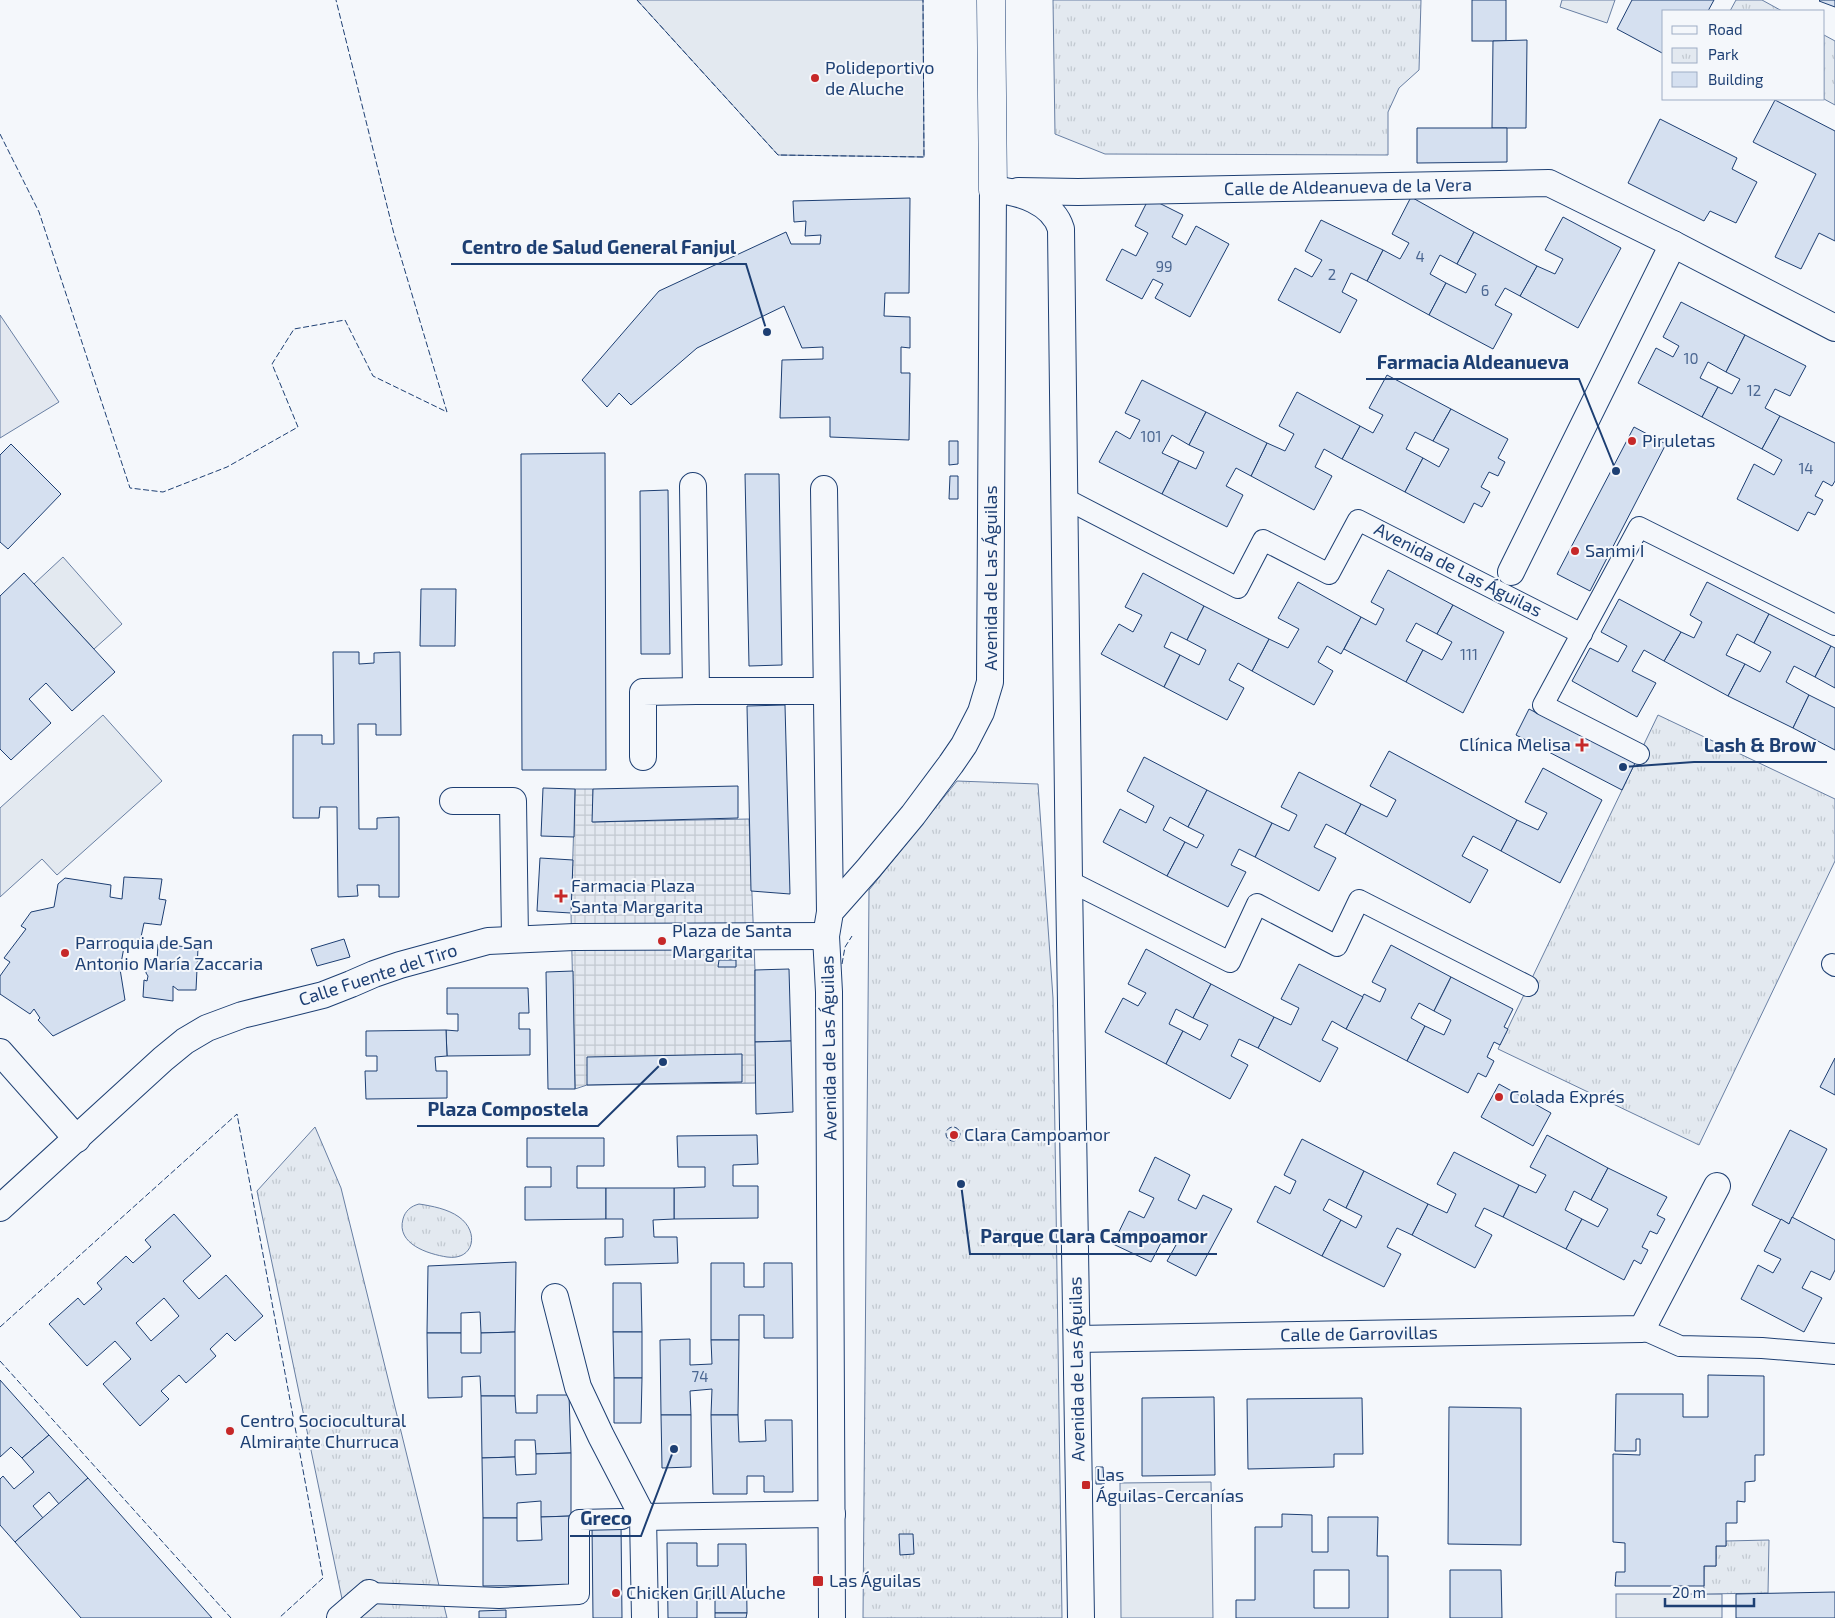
<svg xmlns="http://www.w3.org/2000/svg" width="1835" height="1618" font-family="'Exo 2',sans-serif">
  <defs>
    <pattern id="park-tufts" width="24" height="20" patternUnits="userSpaceOnUse" patternTransform="scale(1.25)"><rect width="24" height="20" fill="#e3e9f0"/><path d="M3 7l-1-3M5 7V3M7 7l1-3M15 17l-1-3M17 17v-4M19 17l1-3" fill="none" stroke="#c2c9d1"/></pattern>
    <pattern id="plaza-grid" width="8" height="8" patternUnits="userSpaceOnUse" patternTransform="scale(1.25)"><rect width="8" height="8" fill="#e3e8f0"/><path d="M0 4h8M4 0v8" fill="none" stroke="#c2c8d1"/></pattern>
  </defs>
  <rect width="100%" height="100%" fill="#f4f7fb"/>
  <g fill="#e3e9f0" stroke="#687fa3">
    <path d="M637,0H923L924,157L778,155Z"/>
    <path d="M1562,0H1615L1607,23L1560,7Z"/>
    <path d="M63,557L122,624L94,649L34,584Z"/>
    <path d="M103,715L162,781L57,875L42,859L0,897V808Z"/>
    <path d="M1211,1482L1213,1618H1121L1120,1483Z"/>
    <rect x="1616" y="1594" width="106" height="24"/>
  </g>
  <g fill="url(#park-tufts)" stroke="#687fa3">
    <path d="M1053,0H1421L1419,70L1399,88L1388,112V155L1105,154L1055,134Z"/>
    <path d="M1736,0H1762L1782,11H1730Z"/>
    <path d="M1824,35L1835,41V105L1824,99Z"/>
    <path d="M1658,715L1835,799V861L1699,1145L1498,1049Z"/>
    <path d="M957,781L1038,784L1053,998L1062,1618H863L869,890Z"/>
    <path d="M315,1127L341,1188L447,1618H346L257,1191Z"/>
    <path d="M419,1204C432,1206 448,1209 459,1217C480,1232 474,1261 447,1257C428,1254 396,1244 403,1219C405,1211 411,1206 419,1204Z"/>
    <path d="M1769,1540L1768,1593L1704,1594V1566H1716V1546H1726V1541Z"/>
  </g>
  <path fill="#e3e8f0" stroke="#687fa3" d="M0,315L59,402L0,438Z"/>
  <path fill="url(#plaza-grid)" stroke="#687fa3" d="M575,789H593V822L749,819L755,970L756,1083L587,1085L575,1089L571,913Z"/>
  <g fill="#d5e0f0" stroke="#1d3f73" fill-rule="evenodd">
    <rect x="1472" y="0" width="34" height="41"/>
    <path d="M1632,0H1714L1708,11H1664V54L1617,29Z"/>
    <path d="M1820,0H1835V7L1819,1Z"/>
    <path d="M1527,40L1526,128H1492L1493,41Z"/>
    <path d="M1775,100L1835,131V241L1819,233L1801,269L1775,257L1816,174L1753,142Z"/>
    <path d="M1660,119L1737,158L1732,169L1757,182L1736,223L1710,211L1704,221L1628,183Z"/>
    <path d="M1417,128H1507V162L1417,163Z"/>
    <path d="M1411,197L1474,232L1457,264L1440,255L1430,274L1446,283L1429,315L1367,281L1383,250L1400,259L1409,243L1392,234Z"/>
    <path d="M910,198L909,293H885L884,316L910,317V348L901,347V373H910L909,440L830,437V417L780,418L782,360L823,359V347L802,348L784,306L697,348L631,405L619,393L607,407L582,380L659,291L786,232L791,244H820L821,235L805,236L806,221L794,222L793,201Z"/>
    <path d="M1149,198L1183,215L1172,237L1186,245L1196,226L1229,244L1190,317L1155,298L1163,284L1153,279L1142,299L1106,280L1122,249L1136,256L1148,233L1135,226Z"/>
    <path d="M1563,217L1621,248L1578,328L1520,296L1537,266L1555,274L1563,259L1545,250Z"/>
    <path d="M1321,220L1383,250L1367,281L1351,273L1342,292L1357,300L1340,333L1278,300L1295,268L1312,277L1322,260L1305,251Z"/>
    <path d="M1474,232L1537,266L1520,296L1505,288L1495,305L1512,314L1493,349L1429,315L1446,283L1466,293L1476,274L1457,264Z"/>
    <path d="M1681,302L1745,335L1726,372L1708,362L1700,378L1718,387L1702,417L1638,383L1656,348L1673,357L1679,346L1663,337Z"/>
    <path d="M1745,335L1806,366L1790,396L1775,389L1765,408L1780,416L1762,449L1702,417L1718,387L1732,394L1740,379L1726,372Z"/>
    <path d="M1387,375L1451,409L1433,441L1415,432L1406,449L1423,458L1405,492L1342,459L1360,426L1373,433L1383,415L1369,408Z"/>
    <path d="M1142,380L1206,412L1189,445L1172,435L1162,453L1179,461L1162,494L1099,462L1116,431L1130,439L1140,420L1125,413Z"/>
    <path d="M1297,392L1360,426L1342,459L1324,449L1315,467L1332,476L1314,510L1251,476L1267,443L1285,451L1294,434L1279,426Z"/>
    <path d="M1451,409L1508,439L1498,458L1505,462L1498,476L1489,472L1481,487L1490,492L1482,507L1474,503L1464,523L1405,492L1423,458L1439,467L1449,449L1433,441Z"/>
    <path d="M1206,412L1267,443L1251,476L1236,468L1226,486L1243,495L1227,527L1162,494L1179,461L1196,469L1204,452L1189,445Z"/>
    <path d="M1780,416L1835,443V481L1832,486L1823,481L1815,496L1823,500L1815,515L1808,512L1798,531L1737,499L1754,464L1774,475L1782,460L1762,449Z"/>
    <path d="M1634,427L1666,444L1590,591L1557,574Z"/>
    <path d="M949,441H958V464L949,465Z"/>
    <path d="M11,444L61,494L8,549L0,542V455Z"/>
    <path d="M605,453L606,770H522L521,454Z"/>
    <path d="M745,474H779L782,665L749,666Z"/>
    <path d="M950,476H958V499H949Z"/>
    <path d="M668,490L670,654H641L640,491Z"/>
    <path d="M1388,570L1453,605L1437,634L1416,623L1406,641L1423,650L1406,682L1344,649L1361,617L1376,625L1384,609L1371,602Z"/>
    <path d="M24,573L115,672L72,711L46,683L29,699L51,723L11,760L0,749V596Z"/>
    <path d="M1143,573L1204,606L1187,640L1171,632L1164,647L1180,655L1164,687L1101,654L1119,624L1133,632L1142,615L1125,607Z"/>
    <path d="M1298,582L1361,617L1341,654L1327,646L1318,662L1333,671L1314,705L1252,671L1269,639L1288,648L1299,629L1278,618Z"/>
    <path d="M1707,582L1769,614L1754,643L1737,634L1726,655L1745,664L1728,696L1664,661L1681,632L1694,638L1702,622L1690,615Z"/>
    <path d="M421,589H456L455,646H420Z"/>
    <path d="M1619,599L1681,632L1664,661L1644,650L1632,671L1656,683L1637,717L1572,681L1590,648L1618,662L1627,646L1601,632Z"/>
    <path d="M1453,605L1504,632L1463,713L1406,682L1423,650L1442,660L1452,642L1437,634Z"/>
    <path d="M1204,606L1269,639L1252,671L1238,663L1229,680L1244,688L1227,720L1164,687L1180,655L1199,665L1206,650L1187,640Z"/>
    <path d="M1769,614L1831,646L1815,677L1794,666L1786,682L1809,695L1793,728L1728,696L1745,664L1760,672L1771,652L1754,643Z"/>
    <path d="M1831,646L1835,648V688L1815,677Z"/>
    <path d="M333,652H359V664L374,663V653L400,652L401,735H376V724H358L359,829H377V818L399,817V897H379V885H357L358,896L338,897L337,807H320L319,818H293V735H322V744H334Z"/>
    <path d="M1809,695L1835,708V750L1793,728Z"/>
    <path d="M785,705L790,894L751,891L747,706Z"/>
    <path d="M1529,709L1635,763L1622,790L1516,735Z"/>
    <path d="M1389,751L1517,820L1501,851L1473,836L1462,856L1488,870L1470,903L1345,834L1361,804L1387,817L1396,800L1370,786Z"/>
    <path d="M1144,757L1207,790L1188,827L1170,817L1163,830L1185,842L1167,876L1103,842L1120,809L1146,823L1154,806L1127,791Z"/>
    <path d="M1543,768L1602,800L1560,883L1501,851L1517,820L1538,830L1547,813L1525,802Z"/>
    <path d="M1299,772L1361,804L1345,834L1326,824L1314,847L1336,858L1319,891L1255,857L1272,823L1289,831L1297,815L1281,807Z"/>
    <path d="M738,786V818L592,822L593,789Z"/>
    <path d="M543,788L575,789L574,837L541,836Z"/>
    <path d="M1207,790L1272,823L1255,857L1239,849L1231,865L1246,872L1228,907L1167,876L1185,842L1197,848L1204,835L1188,827Z"/>
    <path d="M540,858L573,860L571,913L537,911Z"/>
    <path d="M124,877L162,879L159,899L166,900L161,925L144,923L141,937L136,942L129,947H124L120,969L125,1000L53,1036L38,1020L40,1018L34,1009L30,1014L0,994V976L10,962L4,958L26,929L21,926L31,912L54,907L58,884L65,878L111,885L110,897L122,899Z"/>
    <path d="M344,939L350,957L317,966L311,949Z"/>
    <path d="M158,944L198,948L196,990H178L173,986V1001L143,997L144,980L147,981L148,976L146,973L147,959L157,961Z"/>
    <path d="M1391,945L1451,977L1434,1011L1419,1003L1411,1018L1425,1026L1407,1061L1346,1029L1364,994L1380,1002L1386,989L1372,982Z"/>
    <path d="M1146,949L1211,984L1193,1018L1176,1009L1169,1024L1183,1031L1166,1064L1105,1032L1123,998L1138,1006L1146,993L1128,984Z"/>
    <path d="M719,960H736V967H718Z"/>
    <path d="M1299,964L1363,997L1346,1029L1332,1021L1322,1040L1338,1048L1320,1082L1258,1048L1274,1017L1291,1025L1299,1008L1281,999Z"/>
    <path d="M789,969L791,1041L755,1042V970Z"/>
    <path d="M573,971L575,1089H548L546,972Z"/>
    <path d="M1451,977L1513,1009L1504,1027L1508,1029L1500,1045L1494,1042L1487,1057L1494,1061L1486,1077L1478,1073L1468,1093L1407,1061L1425,1026L1444,1035L1451,1020L1434,1011Z"/>
    <path d="M1211,984L1274,1017L1258,1048L1239,1039L1231,1056L1248,1065L1230,1099L1166,1064L1183,1031L1200,1040L1208,1025L1193,1018Z"/>
    <path d="M447,988H528L529,1013H519V1029H530V1055L447,1056L446,1030L458,1031V1014H447Z"/>
    <path d="M446,1030L447,1056L435,1057L436,1071H447V1098L366,1099L365,1071H377V1056H366V1031Z"/>
    <path d="M791,1041L793,1112L756,1114L755,1042Z"/>
    <path d="M742,1054V1082L587,1085V1057Z"/>
    <path d="M1835,1058V1095L1820,1087Z"/>
    <path d="M1499,1084L1551,1113L1533,1146L1481,1117Z"/>
    <path d="M1790,1130L1827,1149L1789,1224L1752,1205Z"/>
    <path d="M757,1135L758,1164L733,1165V1186H758V1218L674,1219V1188L705,1187V1167H678L677,1136Z"/>
    <path d="M1547,1135L1608,1168L1591,1200L1574,1191L1565,1210L1582,1219L1566,1249L1503,1217L1519,1185L1536,1193L1546,1175L1530,1167Z"/>
    <path d="M527,1138H604V1166H577V1188H606V1219L525,1220V1187H551V1167H527Z"/>
    <path d="M1302,1139L1364,1171L1346,1208L1329,1199L1323,1210L1341,1220L1322,1256L1257,1222L1275,1186L1290,1194L1296,1181L1284,1175Z"/>
    <path d="M1454,1152L1519,1185L1503,1217L1484,1208L1475,1226L1492,1235L1475,1268L1412,1235L1428,1204L1447,1213L1456,1194L1437,1184Z"/>
    <path d="M1155,1157L1190,1175L1178,1200L1196,1209L1203,1195L1232,1209L1196,1276L1167,1261L1176,1245L1163,1239L1151,1262L1113,1244L1129,1211L1144,1218L1154,1198L1139,1191Z"/>
    <path d="M1608,1168L1667,1197L1657,1215L1665,1219L1657,1234L1650,1231L1642,1247L1648,1250L1641,1264L1634,1260L1624,1280L1566,1249L1582,1219L1598,1227L1608,1209L1591,1200Z"/>
    <path d="M1364,1171L1428,1204L1412,1235L1397,1228L1387,1247L1401,1254L1384,1287L1322,1256L1341,1220L1356,1228L1362,1216L1346,1208Z"/>
    <path d="M606,1188H674V1219L653,1220L654,1237H677L678,1263L605,1265V1238L623,1237V1219H606Z"/>
    <path d="M174,1214L211,1256L183,1281L199,1299L226,1275L263,1316L235,1341L227,1333L210,1349L216,1356L186,1383L179,1375L161,1391L169,1399L140,1426L103,1384L131,1359L115,1341L87,1366L49,1324L78,1298L84,1305L102,1289L97,1283L126,1256L133,1263L151,1247L145,1240ZM164,1298L179,1316L151,1341L136,1323Z"/>
    <path d="M1792,1217L1835,1240V1270L1830,1280L1811,1271L1802,1288L1822,1298L1804,1332L1741,1299L1758,1265L1773,1273L1781,1259L1764,1251L1781,1219L1789,1224Z"/>
    <path d="M516,1262L515,1332L481,1333L480,1312L461,1313V1333H427L428,1266Z"/>
    <path d="M711,1263H744V1287H764V1263H792L793,1338H764V1315H739V1340H711Z"/>
    <path d="M613,1283H641L642,1332H613Z"/>
    <path d="M515,1332V1396H481L480,1376L462,1377V1397L428,1398L427,1333H461V1353H481V1333Z"/>
    <path d="M613,1332H642V1378H614Z"/>
    <path d="M690,1339V1365L712,1364L711,1340H739L738,1415H711L712,1389L690,1391L691,1415H661L660,1340Z"/>
    <path d="M1708,1375L1764,1376V1455H1755V1481L1745,1482V1502L1737,1501V1523H1726V1546H1716V1566H1704V1586H1615L1616,1572H1625V1543L1613,1542V1454L1640,1455V1439H1636V1451H1615L1616,1394H1683V1417H1708Z"/>
    <path d="M614,1378H642L641,1423H614Z"/>
    <path d="M0,1380L49,1435L22,1458L11,1447L0,1457Z"/>
    <path d="M537,1395H569L571,1453L536,1454L535,1440H515V1457L482,1458L481,1396H515L516,1413H537Z"/>
    <path d="M1214,1397L1215,1475L1142,1476V1398Z"/>
    <path d="M1362,1398L1363,1454H1334V1467L1248,1469L1247,1399Z"/>
    <path d="M1449,1407L1521,1408V1545L1448,1544Z"/>
    <path d="M661,1415H691V1467L662,1468Z"/>
    <path d="M711,1415H738L739,1442L766,1441L765,1420H792L793,1492H764V1476H747V1494H713Z"/>
    <path d="M49,1435L88,1478L59,1504L49,1492L33,1506L43,1518L15,1542L0,1525V1479L3,1476L14,1489L34,1472L22,1458Z"/>
    <path d="M571,1453V1516L541,1517V1501L517,1503V1518H483L482,1458L515,1457L516,1475L536,1474V1454Z"/>
    <path d="M1096,1467H1103L1104,1484H1096Z"/>
    <path d="M88,1478L212,1618H81L15,1542Z"/>
    <path d="M1282,1514L1312,1515V1552H1328V1517H1378L1377,1556H1388V1618H1236V1600H1255V1527H1282ZM1314,1570H1349V1608H1314Z"/>
    <path d="M571,1516L572,1585L483,1586V1518H517V1541L542,1540L541,1517Z"/>
    <path d="M621,1524L622,1618H593L592,1525Z"/>
    <path d="M899,1534H913L914,1554L900,1555Z"/>
    <path d="M667,1543H697V1566H718V1544H746L747,1613H715V1599H697V1618H668Z"/>
    <path d="M1450,1570H1501L1502,1618H1450Z"/>
    <path d="M1835,1592V1618H1736V1594Z"/>
    <path d="M506,1610V1618H479V1611Z"/>
    <path d="M715,1613H747L746,1618H715Z"/>
  </g>
  <g fill="none" stroke-linecap="round" stroke-linejoin="round">
    <defs>
      <g id="pedestrian">
        <path d="M1064,498L1238,588L1263,540L1329,574L1358,520L1582,634"/>
        <path d="M1639,754L1543,705L1639,527L1835,625"/>
        <path d="M1069,881L1230,962L1257,904L1337,946L1359,900L1528,986"/>
        <path d="M1832,964L1835,966"/>
        <path d="M1642,1329L1680,1346L1762,1348L1835,1354"/>
        <path d="M369,1593L499,1598L579,1594V1520L622,1519"/>
      </g>
      <g id="minor">
        <path d="M1018,191L1078,192L1549,183L1673,244L1835,328"/>
        <path d="M693,486L696,691H826"/>
        <path d="M824,489L830,912"/>
        <path d="M1511,572L1673,244"/>
        <path d="M643,757V692L696,691"/>
        <path d="M453,801H513L515,939"/>
        <path d="M0,1052L77,1139"/>
        <path d="M0,1208L163,1059L185,1041L207,1028L242,1015L323,995L351,984L374,974L400,965L488,941L574,937L826,936"/>
        <path d="M555,1297L578,1387L601,1436L643,1517L645,1618"/>
        <path d="M1077,1339L1642,1329L1717,1186"/>
        <path d="M643,1517L832,1514"/>
        <path d="M340,1618L369,1593"/>
        <path d="M832,1618L829,992L826,936L830,912L869,868L913,815L951,764L964,745L981,712L990,682L993,190C1019,191 1053,202 1061,229L1069,881L1081,1618"/>
      </g>
      <path id="tertiary" d="M991,0L993,190"/>
    </defs>
    <use href="#pedestrian" stroke="#1d3f73" stroke-width="22"/>
    <use href="#minor" stroke="#1d3f73" stroke-width="28"/>
    <use href="#tertiary" stroke="#1d3f73" stroke-width="29"/>
    <use href="#pedestrian" stroke="#f4f7fb" stroke-width="20"/>
    <use href="#minor" stroke="#f4f7fb" stroke-width="26"/>
    <use href="#tertiary" stroke="#f4f7fb" stroke-width="28"/>
    <g stroke="#1d3f73" stroke-width="1" stroke-dasharray="6 2.5" stroke-linecap="butt">
      <path d="M637,0L778,155L924,157L923,0"/>
      <path d="M0,134L39,212L130,488L163,492L227,467L298,427L272,364L294,329L345,320L373,376L447,412L394,234L336,0"/>
      <path d="M842,964L845,947L852,936"/>
      <circle cx="953" cy="1134" r="7"/>
      <path d="M0,1327L237,1114L323,1578L279,1618"/>
      <path d="M0,1361L231,1618"/>
    </g>
  </g>
  <g fill="#c62828" stroke="#f4f7fb" stroke-width="2">
    <circle cx="815" cy="78" r="5"/>
    <circle cx="1632" cy="441" r="5"/>
    <circle cx="1575" cy="551" r="5"/>
    <path d="M1579.5 737.5h5v5h5v5h-5v5h-5v-5h-5v-5h5z"/>
    <path d="M558.5 888.5h5v5h5v5h-5v5h-5v-5h-5v-5h5z"/>
    <circle cx="662" cy="941" r="5"/>
    <circle cx="65" cy="953" r="5"/>
    <circle cx="1499" cy="1097" r="5"/>
    <circle cx="954" cy="1135" r="5"/>
    <circle cx="230" cy="1431" r="5"/>
    <rect x="1081" y="1480" width="10" height="10" rx="2.5"/>
    <rect x="812" y="1575" width="12" height="12" rx="2.5"/>
    <circle cx="616" cy="1593" r="5"/>
  </g>
  <g text-anchor="middle" stroke-width="4" stroke-linejoin="round" paint-order="stroke">
    <g font-size="15" fill="#4b6792">
      <text x="1420" y="262">4</text>
      <text x="1164" y="272">99</text>
      <text x="1332" y="280">2</text>
      <text x="1485" y="296">6</text>
      <text x="1691" y="364">10</text>
      <text x="1754" y="396">12</text>
      <text x="1151" y="442">101</text>
      <text x="1806" y="474">14</text>
      <text x="1469" y="660">111</text>
      <text x="700" y="1382">74</text>
    </g>
    <g font-size="18" fill="#1d3f73" stroke="#f4f7fb" text-anchor="start">
      <text x="825" y="74">Polideportivo<tspan x="825" dy="21">de Aluche</tspan></text>
      <text x="1642" y="447">Piruletas</text>
      <text x="1585" y="557">Sanmi I</text>
      <text x="1571" y="751" text-anchor="end">Clínica Melisa</text>
      <text x="571" y="892">Farmacia Plaza<tspan x="571" dy="21">Santa Margarita</tspan></text>
      <text x="672" y="937">Plaza de Santa<tspan x="672" dy="21">Margarita</tspan></text>
      <text x="75" y="949">Parroquia de San<tspan x="75" dy="21">Antonio María Zaccaria</tspan></text>
      <text x="1509" y="1103">Colada Exprés</text>
      <text x="964" y="1141">Clara Campoamor</text>
      <text x="240" y="1427">Centro Sociocultural<tspan x="240" dy="21">Almirante Churruca</tspan></text>
      <text x="1096" y="1481">Las<tspan x="1096" dy="21">Águilas-Cercanías</tspan></text>
      <text x="829" y="1587">Las Águilas</text>
      <text x="626" y="1599">Chicken Grill Aluche</text>
    </g>
    <g font-size="18" fill="#1d3f73" stroke="#f4f7fb">
      <text transform="translate(1348 187) rotate(-1)" y="6">Calle de Aldeanueva de la Vera</text>
      <text transform="translate(1458 570) rotate(27)" y="6">Avenida de Las Águilas</text>
      <text transform="translate(991 578) rotate(-90)" y="6">Avenida de Las Águilas</text>
      <text transform="translate(378 975) rotate(-18)" y="6">Calle Fuente del Tiro</text>
      <text transform="translate(829 1048) rotate(-91)" y="6">Avenida de Las Águilas</text>
      <text transform="translate(1359 1334) rotate(-1)" y="6">Calle de Garrovillas</text>
      <text transform="translate(1077 1369) rotate(-91)" y="6">Avenida de Las Águilas</text>
    </g>
  </g>
  <path fill="none" stroke="#1d3f73" stroke-width="2" d="M767 332L746 264H451M1616 471L1579 379H1366M1623 767L1694 762H1827M663 1062L598 1126H417M961 1184L970 1254H1217M674 1449L641 1536H570"/>
  <g fill="#1d3f73" stroke="#f4f7fb" stroke-width="2">
    <circle cx="767" cy="332" r="5"/>
    <circle cx="1616" cy="471" r="5"/>
    <circle cx="1623" cy="767" r="5"/>
    <circle cx="663" cy="1062" r="5"/>
    <circle cx="961" cy="1184" r="5"/>
    <circle cx="674" cy="1449" r="5"/>
  </g>
  <g font-size="19" text-anchor="middle" font-weight="bold" fill="#1d3f73" stroke="#f4f7fb" stroke-width="4" stroke-linejoin="round" paint-order="stroke">
    <text x="599" y="254">Centro de Salud General Fanjul</text>
    <text x="1473" y="369">Farmacia Aldeanueva</text>
    <text x="1760" y="752">Lash &amp; Brow</text>
    <text x="508" y="1116">Plaza Compostela</text>
    <text x="1094" y="1243">Parque Clara Campoamor</text>
    <text x="606" y="1525">Greco</text>
  </g>
  <rect x="1662" y="10" width="162" height="90" fill="#f4f7fb" stroke="#9eadc5"/>
  <rect x="1672" y="26" width="25" height="8" fill="#f4f7fb" stroke="#9eadc5"/>
  <text x="1708" y="35" font-size="15" fill="#1d3f73">Road</text>
  <rect x="1672" y="48" width="25" height="15" fill="url(#park-tufts)" stroke="#9eadc5"/>
  <text x="1708" y="60" font-size="15" fill="#1d3f73">Park</text>
  <rect x="1672" y="72" width="25" height="15" fill="#d5e0f0" stroke="#9eadc5"/>
  <text x="1708" y="85" font-size="15" fill="#1d3f73">Building</text>
  <path d="M1665 1598v8h89v-8" fill="none" stroke="#1d3f73" stroke-width="2.5"/>
  <text x="1672" y="1598" font-size="15" fill="#1d3f73" stroke="#f4f7fb" stroke-width="4" paint-order="stroke">20 m</text>
</svg>
